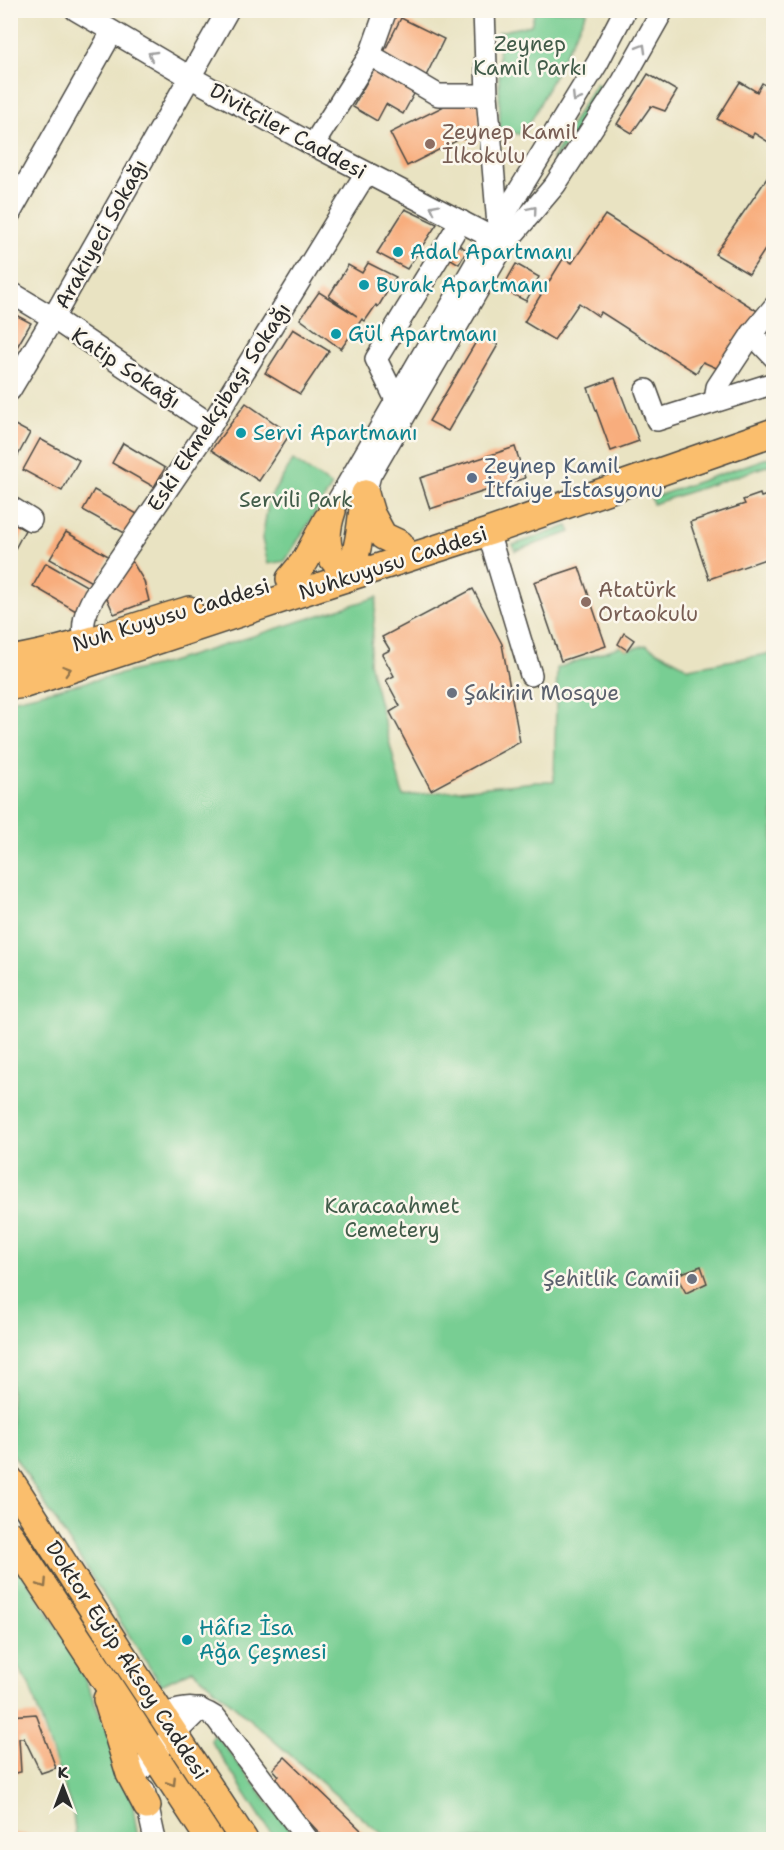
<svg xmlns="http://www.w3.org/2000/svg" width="784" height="1850" font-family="'Shantell Sans',sans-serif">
  <rect width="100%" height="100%" fill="#fbf7ec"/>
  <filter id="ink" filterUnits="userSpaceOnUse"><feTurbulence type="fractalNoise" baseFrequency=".0167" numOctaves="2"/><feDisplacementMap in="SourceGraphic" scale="12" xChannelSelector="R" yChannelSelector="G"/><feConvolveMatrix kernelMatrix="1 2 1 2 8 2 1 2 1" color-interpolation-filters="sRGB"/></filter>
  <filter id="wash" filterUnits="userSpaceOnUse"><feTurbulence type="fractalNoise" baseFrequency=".008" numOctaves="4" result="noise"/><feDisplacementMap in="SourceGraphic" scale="24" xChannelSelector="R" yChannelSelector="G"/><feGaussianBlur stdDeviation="1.35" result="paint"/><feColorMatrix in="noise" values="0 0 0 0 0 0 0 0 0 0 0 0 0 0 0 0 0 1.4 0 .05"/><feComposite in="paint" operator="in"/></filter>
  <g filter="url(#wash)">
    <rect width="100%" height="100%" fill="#e9e3c2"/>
    <g fill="#78ce93" stroke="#527c5f" stroke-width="1.5">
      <path d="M535,11H587L524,135L500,131L498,32L531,25Z"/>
      <path d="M596,84L603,86L605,91L588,117L554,160L552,159L579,111Z"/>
      <path d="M773,456V464L653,504L651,498Z"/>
      <path d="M293,460L332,486L285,561L268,564L262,539L269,499Z"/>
      <path d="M568,526L571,532L515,551L513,545Z"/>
      <path d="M377,597L369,662L403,796L535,782H554L557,668L621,646L627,650L646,645L689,668L773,653V1839H390L369,1824L193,1670L161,1685L11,1451V700L167,663Z"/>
      <path d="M10,1554L73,1651L130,1786L138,1839H76L73,1813L29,1684L14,1661L11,1660Z"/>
      <path d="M212,1736H215L221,1742L297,1839H275L211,1741Z"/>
    </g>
    <g id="blocks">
      <g fill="#f8ad7d">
        <path d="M401,18L444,39L425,78L382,56Z"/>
        <path d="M374,69L415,92L403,114L386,104L377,121L353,107Z"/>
        <path d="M648,74L677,91L665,111L651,106L632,133L617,124Z"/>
        <path d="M740,82L757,92L762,83L774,90V137L770,143L754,133L752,137L717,119Z"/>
        <path d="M452,102H479V140L460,139L407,166L390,133Z"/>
        <path d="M774,168V236L749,274L715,254Z"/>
        <path d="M405,209L437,224L407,269L377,253Z"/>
        <path d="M605,215L759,312L721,370L703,362L696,373L601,312L598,316L579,303L554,340L524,322L563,259L572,263Z"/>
        <path d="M459,245L467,250L459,264L451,259Z"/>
        <path d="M368,263L396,277L378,307L376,305L365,321L362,319L341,349L300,319L319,292L357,316L329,296L348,265L362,273Z"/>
        <path d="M516,264L539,277L526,301L502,289Z"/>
        <path d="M10,312L31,323L10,359Z"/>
        <path d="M293,329L329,351L300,394L265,373Z"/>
        <path d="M480,335L498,345L448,431L429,421Z"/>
        <path d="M615,378L639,441L611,451L588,388Z"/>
        <path d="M246,403L290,434L259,481L211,450Z"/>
        <path d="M13,424L30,433L15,461L10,458V430Z"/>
        <path d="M40,439L79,460L62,491L23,470Z"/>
        <path d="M123,443L165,468L154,487L112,463Z"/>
        <path d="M515,447L525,478L430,509L420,478Z"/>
        <path d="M94,490L139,515L128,535L83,510Z"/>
        <path d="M774,493V556L709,579L690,522L745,504L743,500L760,494L761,497Z"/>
        <path d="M10,522L25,530L10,558Z"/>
        <path d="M66,532L110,557L95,584L50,559Z"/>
        <path d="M130,558L144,581L149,601L114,614L106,596Z"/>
        <path d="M46,563L90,588L76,611L33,586Z"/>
        <path d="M579,567L606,646L561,661L534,582Z"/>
        <path d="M473,589L502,644L520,742L431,790L390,712L400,706L386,680L394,676L382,654L390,650L382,637Z"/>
        <path d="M624,633L634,640L627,650L618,644Z"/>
        <path d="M701,1266L707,1283L686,1293L676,1275Z"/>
        <path d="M36,1714L56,1768L41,1773L24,1738H19L21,1772L10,1774V1716Z"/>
        <path d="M285,1757L365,1834L356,1840H326L272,1782L279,1776L273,1769Z"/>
        <path d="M10,1833L54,1837V1840H10Z"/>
      </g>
    </g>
  </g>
  <g filter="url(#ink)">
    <use href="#blocks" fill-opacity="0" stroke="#484742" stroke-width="1.5"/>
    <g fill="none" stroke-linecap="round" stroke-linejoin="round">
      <defs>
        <g id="minor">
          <path d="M76,10L190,77L313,145L491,237L504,245"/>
          <path d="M484,10L487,95L498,225"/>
          <path d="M370,55L438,95H487"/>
          <path d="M313,145L370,55L386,10"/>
          <path d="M10,213L112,32"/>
          <path d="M10,292L53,318L211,425"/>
          <path d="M752,334L774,357"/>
          <path d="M10,390L53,318L228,10"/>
          <path d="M646,390L657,420L771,384L774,382"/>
          <path d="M396,400L376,359L461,221"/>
          <path d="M715,401L717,387L752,334L774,307"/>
          <path d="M365,494L370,475L504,245L555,185L623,81L663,10"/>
          <path d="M10,507L31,520"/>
          <path d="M332,511L498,225L598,62L625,10"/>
          <path d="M488,532L531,675"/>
          <path d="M85,642C81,623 85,613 94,596L211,425L366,173"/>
          <path d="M162,1715C184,1708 195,1704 216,1718L308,1840"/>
          <path d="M141,1770L154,1754L200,1709"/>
          <path d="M144,1790L155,1840"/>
        </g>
        <g id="major">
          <path d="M365,494L371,514L383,536L400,544"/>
          <path d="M332,511C325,532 322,561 349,570C354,572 362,570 368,569"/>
          <path d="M345,578C360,557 361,519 365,494"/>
          <path d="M290,579L305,561L327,520"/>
          <path d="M10,660C71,650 130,628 189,610"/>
          <path d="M10,686L25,684L321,586L488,532L774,432"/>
          <path d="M10,1480L121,1653L244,1840"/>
          <path d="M10,1535L210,1840"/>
          <path d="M107,1699L130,1774L147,1806"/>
        </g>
      </defs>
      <use href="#minor" stroke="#484742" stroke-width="24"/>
      <use href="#major" stroke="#484742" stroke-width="30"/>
      <use href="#minor" stroke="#fff" stroke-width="21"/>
      <use href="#major" stroke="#fabe6d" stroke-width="27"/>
    </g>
    <defs><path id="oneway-chevron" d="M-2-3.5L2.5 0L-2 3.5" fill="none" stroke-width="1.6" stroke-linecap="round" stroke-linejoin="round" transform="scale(1.5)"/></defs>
    <g stroke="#a0a0a0">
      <use href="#oneway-chevron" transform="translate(642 48) rotate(-60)"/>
      <use href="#oneway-chevron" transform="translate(152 55) rotate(-150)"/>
      <use href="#oneway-chevron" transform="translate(576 98) rotate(122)"/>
      <use href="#oneway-chevron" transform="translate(434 208) rotate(-153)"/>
      <use href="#oneway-chevron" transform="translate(533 210) rotate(-50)"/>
    </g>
    <g stroke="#92744c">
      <use href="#oneway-chevron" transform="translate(67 670) rotate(-18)"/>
      <use href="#oneway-chevron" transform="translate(43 1584) rotate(57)"/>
      <use href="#oneway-chevron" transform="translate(172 1782) rotate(57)"/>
    </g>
  </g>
  <g fill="#8d6e63" stroke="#fbf7ec" stroke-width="2">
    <circle cx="430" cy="144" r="6"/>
    <circle cx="586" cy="602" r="6"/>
  </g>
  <g fill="#0f9aa8" stroke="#fbf7ec" stroke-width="2">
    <circle cx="398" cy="252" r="6"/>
    <circle cx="364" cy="285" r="6"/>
    <circle cx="336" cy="334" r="6"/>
    <circle cx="241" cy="433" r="6"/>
    <circle cx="187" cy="1640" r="6"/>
  </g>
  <circle fill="#5c6f8a" stroke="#fbf7ec" stroke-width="2" cx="472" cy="478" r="6"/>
  <g fill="#6b7280" stroke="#fbf7ec" stroke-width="2">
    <circle cx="452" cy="693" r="6"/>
    <circle cx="692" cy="1279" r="6"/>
  </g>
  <g text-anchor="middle" stroke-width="5" stroke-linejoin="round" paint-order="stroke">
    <g font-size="21" fill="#425c4a" stroke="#fbf7ec">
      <text x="530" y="51">Zeynep<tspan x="530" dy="24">Kamil Parkı</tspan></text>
      <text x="296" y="507">Servili Park</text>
      <text x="392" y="1213">Karacaahmet<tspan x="392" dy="24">Cemetery</tspan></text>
    </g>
    <g font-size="21" fill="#2b2b2b" stroke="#fbf7ec">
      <text transform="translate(288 131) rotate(29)" y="7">Divitçiler Caddesi</text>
      <text transform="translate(101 234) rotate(-61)" y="7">Arakiyeci Sokağı</text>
      <text transform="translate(126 368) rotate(34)" y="7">Katip Sokağı</text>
      <text transform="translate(219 407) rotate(-57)" y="7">Eski Ekmekçibaşı Sokağı</text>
      <text transform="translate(393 563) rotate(-18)" y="7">Nuhkuyusu Caddesi</text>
      <text transform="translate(171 615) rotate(-17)" y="7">Nuh Kuyusu Caddesi</text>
      <text transform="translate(127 1660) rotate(57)" y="7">Doktor Eyüp Aksoy Caddesi</text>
    </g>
    <g font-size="21" fill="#785e54" stroke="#fbf7ec" text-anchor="start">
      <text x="442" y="139">Zeynep Kamil<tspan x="442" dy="24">İlkokulu</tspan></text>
      <text x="598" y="597">Atatürk<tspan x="598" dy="24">Ortaokulu</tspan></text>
    </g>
    <g font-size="21" fill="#0d838f" stroke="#fbf7ec" text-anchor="start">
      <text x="410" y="259">Adal Apartmanı</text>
      <text x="376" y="292">Burak Apartmanı</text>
      <text x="348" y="341">Gül Apartmanı</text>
      <text x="253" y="440">Servi Apartmanı</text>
      <text x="199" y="1635">Hâfız İsa<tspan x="199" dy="24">Ağa Çeşmesi</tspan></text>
    </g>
    <g font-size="21" fill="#4e5e75" stroke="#fbf7ec" text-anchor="start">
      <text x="484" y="473">Zeynep Kamil<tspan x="484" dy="24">İtfaiye İstasyonu</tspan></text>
    </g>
    <g font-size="21" fill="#5b616d" stroke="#fbf7ec" text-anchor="start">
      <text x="464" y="700">Şakirin Mosque</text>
      <text x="680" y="1286" text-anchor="end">Şehitlik Camii</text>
    </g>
  </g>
  <rect width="784" height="1850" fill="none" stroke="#fbf7ec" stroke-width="36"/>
  <g transform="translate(63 1787)" stroke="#fbf7ec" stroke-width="4.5" paint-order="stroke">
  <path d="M0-4.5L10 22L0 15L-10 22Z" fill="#2b2b2b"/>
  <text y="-9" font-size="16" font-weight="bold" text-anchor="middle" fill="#2b2b2b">K</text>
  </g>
</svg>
